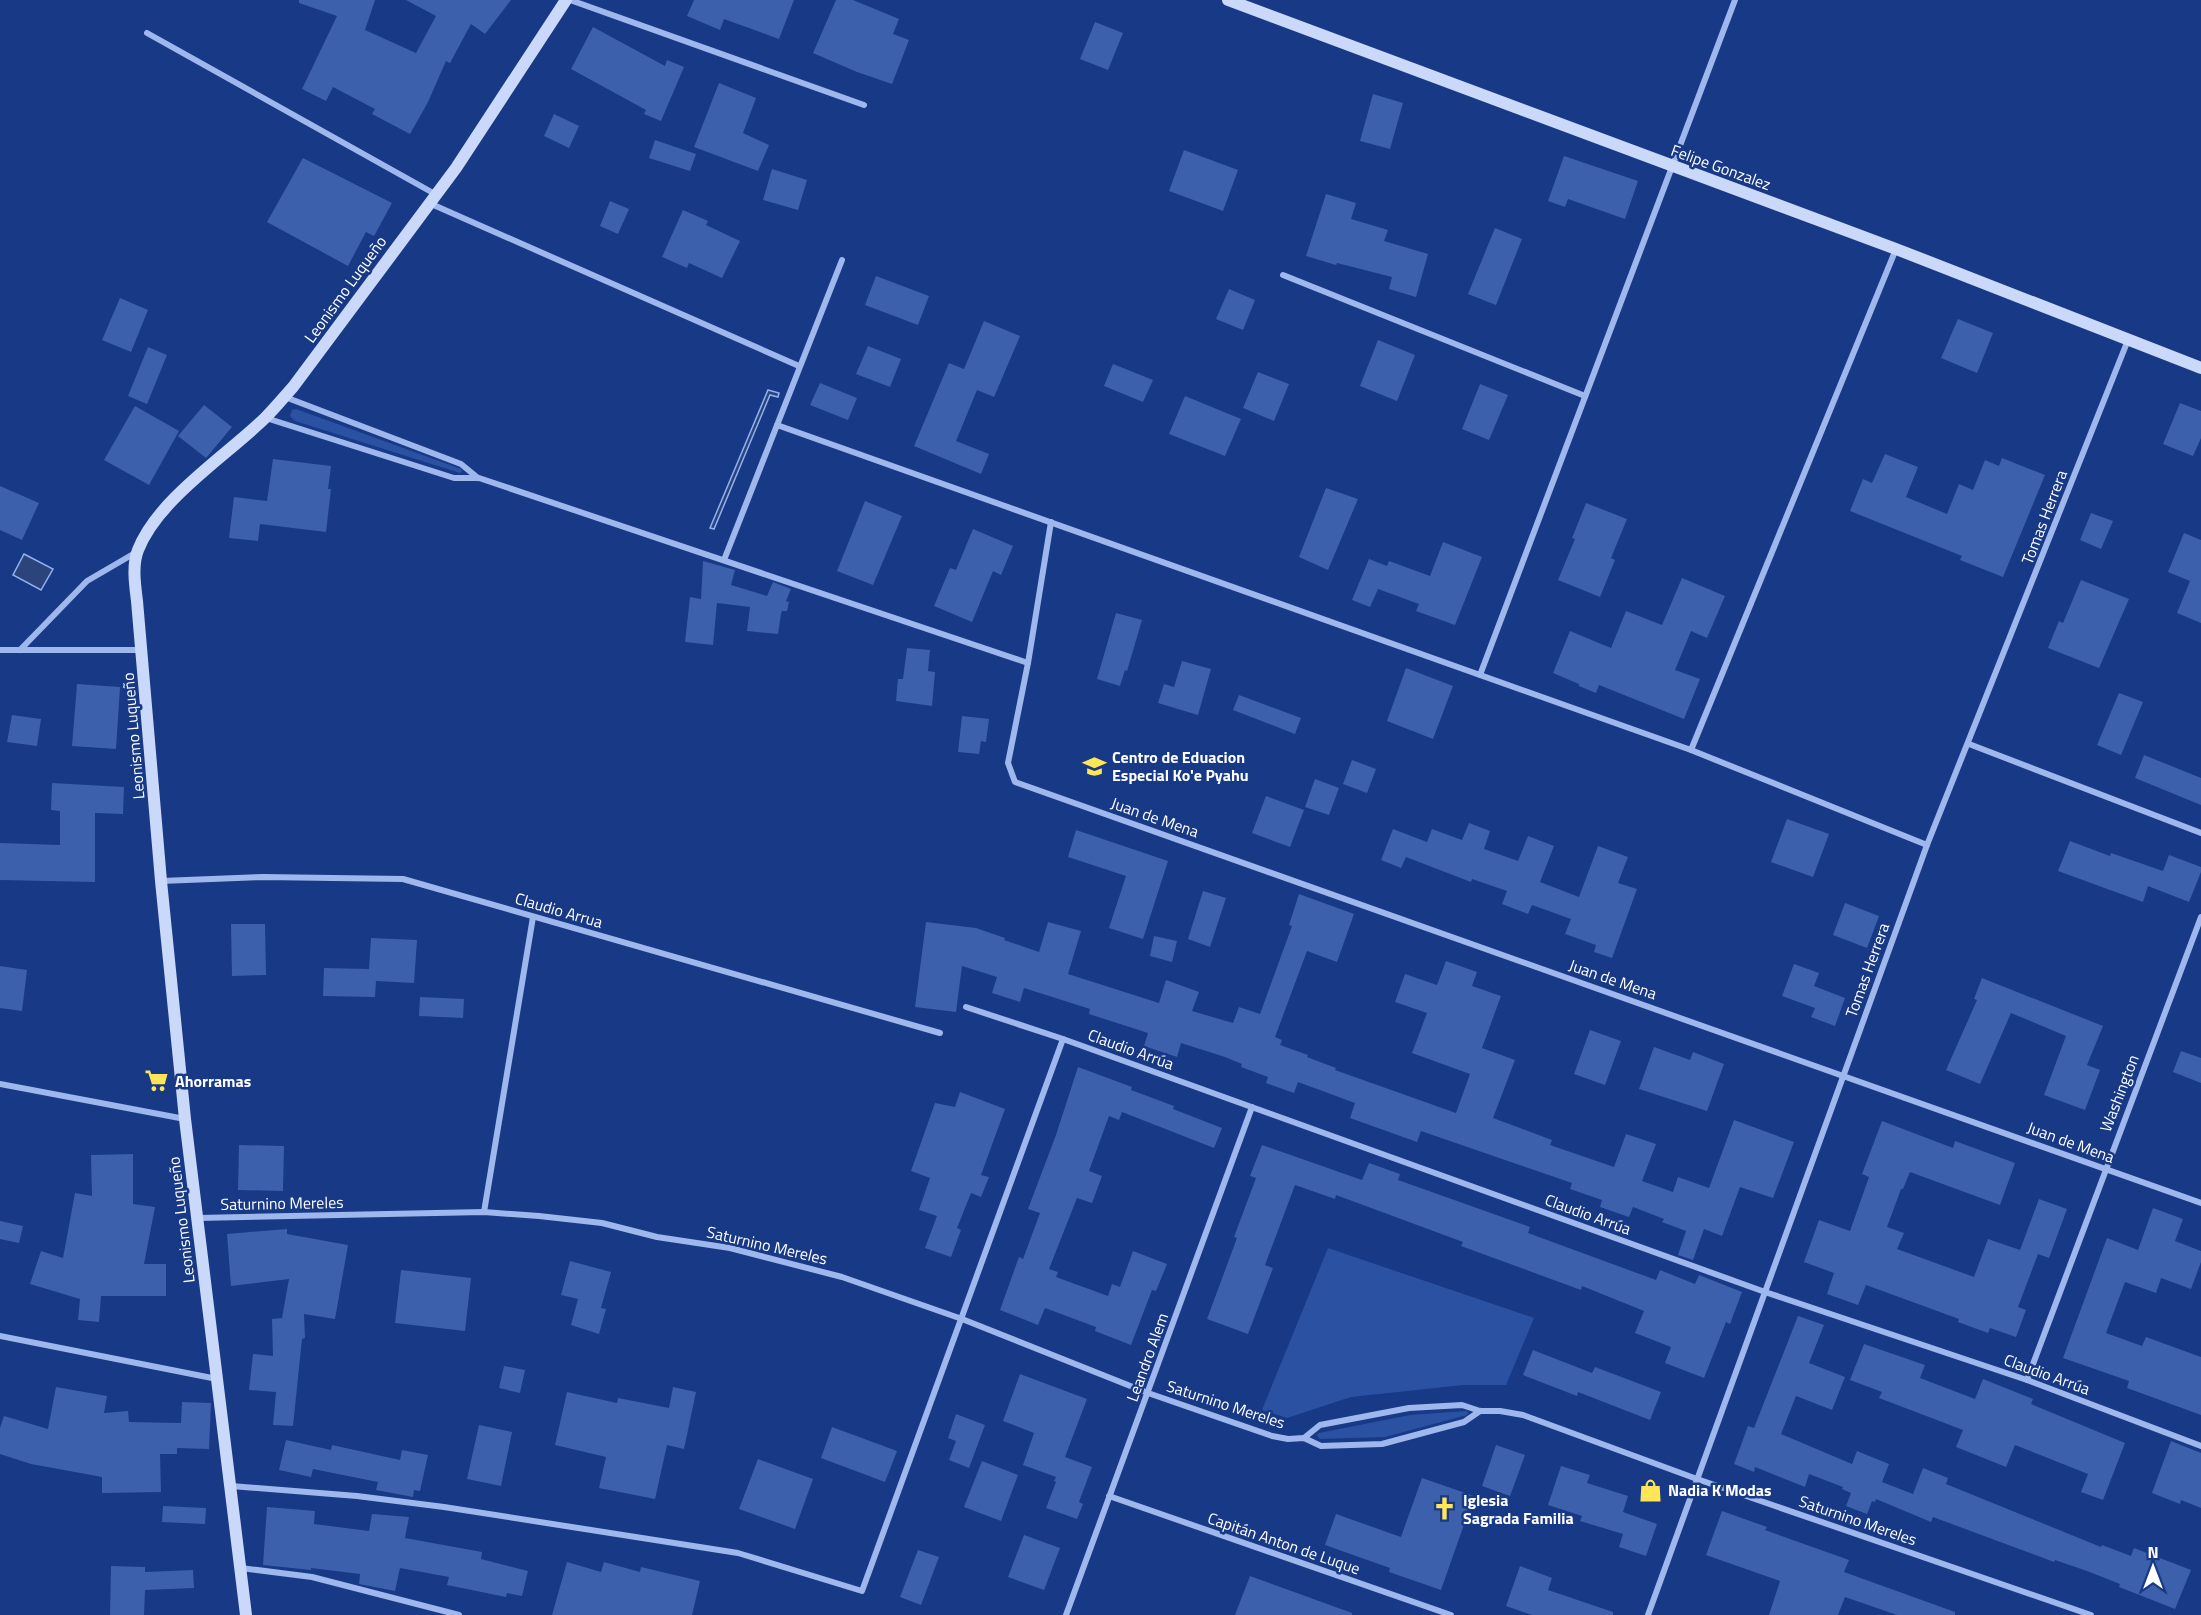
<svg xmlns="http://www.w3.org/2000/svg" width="2201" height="1615" font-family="'Titillium Web',sans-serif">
  <rect width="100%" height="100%" fill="#183985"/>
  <g fill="#2b51a3">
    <path d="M296,409L461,469L462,471L460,473L295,421L290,416L292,410Z"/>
    <path d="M1328,1248L1534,1318L1506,1385H1463L1351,1397L1287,1418L1262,1410Z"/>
    <path d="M1466,1411L1468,1412L1467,1415L1385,1437L1320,1439L1317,1435L1319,1433L1410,1415Z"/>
  </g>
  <g fill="#2c447c" stroke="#91b0ef" stroke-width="1.5">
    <path d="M768,390L779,393L778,397L770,395L714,529L710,528Z"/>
    <path d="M24,554L53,569L41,590L13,575Z"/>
  </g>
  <g fill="#3d60ac">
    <path d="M299,0H375L365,30L416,53L436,16L406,0H511L485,34L471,24L450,63L446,61L428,102L410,134L372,114L375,109L333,87L326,101L302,89L337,16L299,3Z"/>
    <path d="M694,0H794L779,39L724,19L720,30L687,16Z"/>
    <path d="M836,0H853L899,19L893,34L909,40L892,84L857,72L813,53Z"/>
    <path d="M1095,22L1123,33L1108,70L1080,59Z"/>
    <path d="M593,27L665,66L667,60L684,67L661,121L644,114L646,110L571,69Z"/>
    <path d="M719,83L756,98L743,133L769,145L758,171L694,147Z"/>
    <path d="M1373,94L1403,103L1390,149L1360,141Z"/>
    <path d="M554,114L579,126L569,148L544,136Z"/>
    <path d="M655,140L696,154L690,171L649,158Z"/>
    <path d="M1184,150L1238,170L1223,211L1169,191Z"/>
    <path d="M1564,156L1638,181L1625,219L1568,199L1565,207L1548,201Z"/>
    <path d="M303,158L392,203L374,236L366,232L348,266L267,222Z"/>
    <path d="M772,169L807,180L798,210L763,200Z"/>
    <path d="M1326,194L1356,203L1351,219L1388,230L1384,241L1428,254L1416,297L1389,289L1392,277L1337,263L1336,265L1306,256Z"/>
    <path d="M610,201L629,209L618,234L600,226Z"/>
    <path d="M683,210L708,221L706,225L740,241L722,278L689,263L687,268L662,257Z"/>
    <path d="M1495,228L1522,239L1496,305L1468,294Z"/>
    <path d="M876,276L929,296L918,325L865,305Z"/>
    <path d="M1229,289L1255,300L1243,330L1216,319Z"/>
    <path d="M120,298L148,310L131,352L102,340Z"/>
    <path d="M1958,319L1993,333L1977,373L1941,358Z"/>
    <path d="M984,321L1020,336L994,397L977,390L956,441L989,454L981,474L914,446L949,363L964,369Z"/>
    <path d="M1378,340L1415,355L1397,401L1360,386Z"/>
    <path d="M868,346L901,359L890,387L856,374Z"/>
    <path d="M148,347L167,355L147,404L128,396Z"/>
    <path d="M1113,364L1153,380L1143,402L1104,386Z"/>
    <path d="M1258,372L1289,384L1274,421L1243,408Z"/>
    <path d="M820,383L857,398L848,420L810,405Z"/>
    <path d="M1480,384L1508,395L1489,440L1462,429Z"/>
    <path d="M1185,396L1241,419L1225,456L1169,434Z"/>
    <path d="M2180,403L2201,411V438L2193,456L2163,444Z"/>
    <path d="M204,405L232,427L206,458L178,436Z"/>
    <path d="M135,406L179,431L149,485L104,460Z"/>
    <path d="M1885,454L1918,467L1906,497L1947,514L1959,484L1973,490L1985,460L1999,466L2002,458L2045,475L2003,577L1960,560L1962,556L1850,511L1863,479L1872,483Z"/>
    <path d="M273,459L331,466L328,489H331L326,532L260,524L258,541L229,538L234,497L267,501Z"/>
    <path d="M0,486L39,503L22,540L0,530Z"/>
    <path d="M1326,488L1358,499L1328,570L1299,557Z"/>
    <path d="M865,501L902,516L873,585L837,571Z"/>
    <path d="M1586,503L1627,519L1611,558L1615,560L1600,597L1558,580L1575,539L1572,538Z"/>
    <path d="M2091,513L2113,521L2101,549L2080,540Z"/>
    <path d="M973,529L1013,546L1001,575L993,571L972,622L934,606L950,568L956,570Z"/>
    <path d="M2184,533L2201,540V623L2177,613L2190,581L2168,572Z"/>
    <path d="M1443,542L1482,557L1455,625L1416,611L1419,604L1378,589L1370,607L1352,600L1369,559L1387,566L1389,561L1430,576Z"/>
    <path d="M703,561L735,570L731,585L767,596L773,582L791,589L786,601L789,602L787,611H782L781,614L778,634L747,631L750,607L717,603L713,645L685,642L690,597L701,599Z"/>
    <path d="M1682,578L1725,596L1707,638L1691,631L1675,670L1700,679L1684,719L1599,685L1596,693L1579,686V684L1553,673L1570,631L1611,648L1626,611L1662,625Z"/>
    <path d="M2081,580L2129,599L2099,668L2048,648L2059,621L2063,623Z"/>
    <path d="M1116,613L1142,620L1127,671L1125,670L1120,686L1097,679Z"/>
    <path d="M907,648L930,650L928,671L935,672L932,706L896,701L898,679H903Z"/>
    <path d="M1182,661L1211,669L1198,715L1158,703L1164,684L1174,687Z"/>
    <path d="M1406,668L1453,686L1433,739L1387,721Z"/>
    <path d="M77,684L120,687L116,749L72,746Z"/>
    <path d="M2119,693L2143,702L2121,755L2097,745Z"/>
    <path d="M1239,695L1301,718L1295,734L1233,710Z"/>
    <path d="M12,715L41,719L37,746L7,742Z"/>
    <path d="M962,716L989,719L986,742L981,741L979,754L958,752Z"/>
    <path d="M2144,755L2201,778V805L2135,778Z"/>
    <path d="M1352,760L1376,769L1367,793L1343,784Z"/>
    <path d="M1315,779L1339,788L1329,815L1305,807Z"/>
    <path d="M52,783L124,787L123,814L95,813V882L0,880V843L60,845V811L51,810Z"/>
    <path d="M1266,796L1304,810L1290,847L1252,833Z"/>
    <path d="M1787,819L1829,834L1813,877L1771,862Z"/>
    <path d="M1469,823L1490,831L1484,849L1518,861L1528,836L1554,846L1540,882L1579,897L1598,846L1628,857L1618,883L1637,889L1612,958L1594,952L1596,945L1565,934L1571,919L1532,905L1528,914L1502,904L1507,891L1472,879L1471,882L1406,857L1401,868L1381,860L1393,829L1427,842L1432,829L1462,840Z"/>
    <path d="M1076,830L1168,861L1143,939L1109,928L1126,876L1068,857Z"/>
    <path d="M2070,841L2110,856L2111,853L2163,871L2169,855L2201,867V872L2189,902L2148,886L2143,902L2058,871Z"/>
    <path d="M1203,891L1226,898L1210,947L1188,939Z"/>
    <path d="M1299,894L1354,914L1337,962L1307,951L1275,1037L1282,1040L1280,1045L1308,1055L1307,1057L1336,1068L1335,1070L1456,1113L1470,1074L1412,1053L1427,1013L1395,1002L1405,974L1437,985L1446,961L1477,972L1472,986L1501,996L1482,1048L1515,1060L1493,1118L1552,1140L1550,1145L1614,1167L1626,1134L1656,1144L1642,1181L1673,1192L1678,1177L1709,1188L1734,1120L1794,1142L1773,1198L1740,1187L1722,1236L1704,1229L1693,1260L1678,1255L1686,1231L1662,1222L1664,1219L1633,1207L1629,1217L1600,1207L1602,1200L1570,1189L1572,1183L1421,1131L1417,1142L1350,1118L1355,1103L1298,1082L1294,1093L1266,1083L1268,1077L1241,1067L1242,1064L1225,1057L1181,1043L1177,1057L1144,1046L1148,1033L1089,1014L1090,1009L1024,988L1020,1002L992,993L997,977L962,966L956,1012L915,1007L926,922L976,928L1005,938L1004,940L1039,952L1048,922L1081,931L1068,974L1159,1003L1166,980L1199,992L1192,1011L1233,1023L1239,1007L1260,1014L1292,926L1289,925Z"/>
    <path d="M1845,903L1879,916L1867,948L1833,935Z"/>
    <path d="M231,924H265L266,975L232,976Z"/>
    <path d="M1154,936L1177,941L1172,962L1150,956Z"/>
    <path d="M371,938L417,940L414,983L376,981L375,997L323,996L324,968L369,969Z"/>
    <path d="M1794,964L1819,973L1814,986L1845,998L1835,1026L1811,1017L1815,1008L1782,996Z"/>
    <path d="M0,966L27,970L22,1011L0,1008Z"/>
    <path d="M1982,978L2103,1026L2087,1065L2100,1070L2085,1110L2044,1095L2066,1036L2011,1013L1980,1084L1946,1070L1977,1000L1974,999Z"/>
    <path d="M420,997L464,999L463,1018L419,1016Z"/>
    <path d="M1590,1030L1621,1041L1605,1085L1574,1074Z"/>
    <path d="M1654,1047L1690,1060L1693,1052L1724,1064L1707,1111L1639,1089Z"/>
    <path d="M2181,1051L2201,1058V1083L2173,1072Z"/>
    <path d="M1078,1067L1132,1087L1131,1090L1174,1106L1173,1109L1222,1128L1214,1148L1122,1112L1119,1120L1109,1116L1089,1171L1102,1176L1092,1203L1077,1198L1049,1269L1058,1272L1056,1277L1108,1296L1112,1284L1120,1287L1133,1251L1167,1264L1156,1291L1152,1290L1131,1345L1095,1331L1096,1327L1045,1308L1038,1325L1000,1310L1019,1257L1023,1259L1040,1213L1028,1209L1056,1135Z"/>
    <path d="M960,1092L1005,1109L981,1175L989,1177L981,1197L971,1193L957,1228L961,1230L951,1257L925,1248L937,1216L919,1210L930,1178L911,1171L935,1103L955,1107Z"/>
    <path d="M1882,1121L1953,1148L1955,1141L2015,1163L2000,1205L1910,1172L1903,1189H1901L1887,1227L1904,1233L1897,1249L1974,1277L1988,1239L2020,1250L2039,1199L2067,1209L2049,1258L2038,1254L2018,1307L2026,1310L2016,1337L1990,1328L1988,1333L1958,1322L1959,1319L1866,1285L1858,1305L1827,1294L1834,1273L1804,1262L1819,1220L1850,1231L1869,1177L1862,1174Z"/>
    <path d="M239,1145L284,1146L283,1191L238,1190Z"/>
    <path d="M1262,1145L1362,1180L1369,1163L1400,1174L1398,1180L1530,1227L1528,1233L1656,1280L1660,1270L1695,1284L1699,1275L1742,1292L1730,1324L1726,1322L1704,1378L1665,1363L1671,1347L1635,1333L1644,1311L1582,1286L1581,1290L1461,1246L1463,1242L1336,1195L1335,1199L1295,1185L1265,1265L1273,1268L1248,1334L1207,1319L1237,1238L1234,1237L1256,1178L1250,1176Z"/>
    <path d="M133,1154V1204L155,1207L144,1264H166V1296H101L99,1322L78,1320L80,1299L30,1284L41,1251L63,1258L75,1193L92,1196L91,1155Z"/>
    <path d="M2153,1208L2183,1219L2175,1241L2201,1251V1262L2191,1289L2161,1278L2156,1293L2125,1282L2106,1333L2142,1346L2146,1337L2201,1357V1415L2127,1388L2129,1381L2063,1358L2107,1238L2138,1250Z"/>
    <path d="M0,1221L23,1226L19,1243L0,1239Z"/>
    <path d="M287,1229V1234L348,1245L335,1319L304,1314L305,1338L302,1339L293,1426L273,1425L276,1392L249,1390L253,1354L273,1356L272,1319L282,1318L289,1279L231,1286L227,1234Z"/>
    <path d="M570,1261L611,1272L601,1308L606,1309L599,1334L571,1325L578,1299L561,1295Z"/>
    <path d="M401,1270L471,1278L465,1331L395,1323Z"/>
    <path d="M1798,1316L1824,1325L1809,1363L1845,1377L1832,1410L1796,1396L1781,1434L1852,1464L1857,1451L1889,1464L1882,1482L1913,1494L1923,1468L1948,1478L1946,1484L2101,1547L2102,1545L2131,1556L2134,1548L2191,1570L2175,1609L2119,1587L2120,1584L2087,1571L2055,1560L2054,1562L1933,1517L1931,1522L1876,1499L1875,1502L1872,1501L1867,1514L1846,1506L1851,1493L1842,1489L1843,1487L1809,1474L1805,1487L1755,1467L1754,1472L1734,1464L1748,1426L1754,1428Z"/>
    <path d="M1864,1344L1925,1365L1920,1378L1975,1399L1983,1379L2033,1399L2031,1404L2125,1443L2103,1500L2081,1492L2088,1474L2015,1445L2006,1467L1956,1447L1963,1430L1879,1398L1882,1392L1850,1380Z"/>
    <path d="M1533,1350L1592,1373L1595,1367L1661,1392L1650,1420L1578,1392L1577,1396L1523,1375Z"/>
    <path d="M504,1366L525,1370L520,1393L499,1388Z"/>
    <path d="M1020,1374L1087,1399L1065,1457L1092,1467L1079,1502L1083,1504L1077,1519L1046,1508L1056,1482L1054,1481L1056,1477L1023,1465L1034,1433L1003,1421Z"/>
    <path d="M56,1387L107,1396L104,1413L128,1411L129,1422L181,1423L182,1402L211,1403L209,1449L177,1448V1454H160L161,1492L102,1493V1477L31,1464L0,1454V1428L4,1416L48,1429Z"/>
    <path d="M673,1387L696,1392L684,1449L667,1445L655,1499L599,1488L606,1457L555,1445L567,1392L617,1403L618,1398L669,1408Z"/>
    <path d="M956,1414L985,1425L969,1468L949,1460L956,1441L948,1438Z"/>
    <path d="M479,1425L512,1432L501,1486L467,1479Z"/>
    <path d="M832,1427L897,1451L885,1482L821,1458Z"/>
    <path d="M286,1440L331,1450L332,1445L400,1460L402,1450L428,1455L420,1491L414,1490L413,1497L376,1490L378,1482L313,1469L311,1477L279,1470Z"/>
    <path d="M2171,1441L2201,1453V1508L2181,1500L2180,1504L2152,1493Z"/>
    <path d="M1496,1445L1525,1455L1510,1496L1482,1486Z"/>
    <path d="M758,1459L813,1479L795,1529L739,1509Z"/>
    <path d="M982,1461L1018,1475L1001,1521L964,1507Z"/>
    <path d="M1561,1466L1590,1475L1587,1483L1628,1496L1623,1512L1657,1524L1646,1556L1619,1547L1623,1534L1580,1521L1582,1516L1548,1505Z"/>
    <path d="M1422,1478L1474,1496L1441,1590L1389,1572L1390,1568L1325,1545L1336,1514L1401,1537Z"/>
    <path d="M163,1506L206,1508L205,1524L162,1522Z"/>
    <path d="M267,1507L315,1511L314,1524L369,1531L372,1514L409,1517L405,1538L482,1552L481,1559L528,1571L522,1596L507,1593L506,1597L447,1585L449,1577L400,1568L395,1591L359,1584L360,1574L311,1568V1570L263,1565Z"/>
    <path d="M1722,1511L1767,1527L1765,1530L1849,1560L1844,1572L1955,1612V1615H1897L1845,1597L1838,1615H1769L1780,1581L1706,1555Z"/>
    <path d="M1024,1535L1060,1548L1044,1590L1008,1577Z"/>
    <path d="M918,1550L939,1557L921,1605L900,1597Z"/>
    <path d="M567,1562L601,1572L604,1562L640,1572L641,1567L700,1581L692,1615H552Z"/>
    <path d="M111,1566L145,1567V1572L193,1570L194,1588L145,1590L144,1615H110Z"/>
    <path d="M1520,1566L1552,1578L1548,1590L1613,1612V1615H1532L1506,1606Z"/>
    <path d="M1250,1576L1352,1613V1615H1235Z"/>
  </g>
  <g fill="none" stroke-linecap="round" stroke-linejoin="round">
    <g stroke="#9eb7ec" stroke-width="6">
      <path d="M570,0L864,105"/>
      <path d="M147,33L435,194"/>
      <path d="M429,203L799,366"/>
      <path d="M1283,275L1585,396"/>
      <path d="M285,397L461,464L478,478"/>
      <path d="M266,418L454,478H479L1028,663"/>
      <path d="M777,425L1691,750L1927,845"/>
      <path d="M1051,522L1028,663L1008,763L1015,782L2201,1203"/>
      <path d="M724,560L842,260"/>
      <path d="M0,650H141"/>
      <path d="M20,650L87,581L135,553"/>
      <path d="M1480,675L1735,0"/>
      <path d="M1969,744L2201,833"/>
      <path d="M1691,750L1896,249"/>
      <path d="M161,881L263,877L403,879L940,1033"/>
      <path d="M966,1007L1063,1039L1765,1292L2027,1380L2201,1446"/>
      <path d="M0,1084L185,1119"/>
      <path d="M484,1212L533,917"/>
      <path d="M198,1218L484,1212L539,1216L602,1223L657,1237L730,1248L842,1277L962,1319L1148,1393L1272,1436L1288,1439L1304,1438L1321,1446L1382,1444L1464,1422L1480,1411"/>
      <path d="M0,1336L217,1379"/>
      <path d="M2027,1380L2201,917"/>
      <path d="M1304,1438L1320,1425L1409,1408L1462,1405L1480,1411H1500L1523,1415L1697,1479L2091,1615"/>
      <path d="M231,1486L357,1496L444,1507L738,1553L862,1591L1063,1039"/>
      <path d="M1109,1496L1451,1615"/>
      <path d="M241,1568L312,1577L459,1615"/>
      <path d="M1066,1615L1252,1107"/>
      <path d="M1648,1615L1927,845L2128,340"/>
    </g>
    <g stroke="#cad8f9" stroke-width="12">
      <path d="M1228,0L1896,249L2201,368"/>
      <path d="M246,1615L185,1119L161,881L137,601C135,585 132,565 138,550C158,499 226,456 265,418C275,408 284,397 293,387L456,168L566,0"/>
    </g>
  </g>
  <defs>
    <symbol id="school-bare" viewBox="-9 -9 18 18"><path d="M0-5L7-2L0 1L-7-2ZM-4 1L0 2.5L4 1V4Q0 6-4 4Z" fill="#ffe659" stroke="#183985" stroke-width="2.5" paint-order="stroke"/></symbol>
    <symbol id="supermarket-bare" viewBox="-9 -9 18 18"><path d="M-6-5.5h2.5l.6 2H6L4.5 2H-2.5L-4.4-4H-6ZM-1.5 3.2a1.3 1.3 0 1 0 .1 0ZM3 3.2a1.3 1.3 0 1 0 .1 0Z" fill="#ffe659" stroke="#183985" stroke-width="2.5" paint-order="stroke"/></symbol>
    <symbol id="shop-bare" viewBox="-9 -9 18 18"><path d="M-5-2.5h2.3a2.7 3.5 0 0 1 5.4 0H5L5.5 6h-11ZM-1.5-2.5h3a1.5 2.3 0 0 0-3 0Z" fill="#ffe659" stroke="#183985" stroke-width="2.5" paint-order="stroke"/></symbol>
    <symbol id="church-bare" viewBox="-9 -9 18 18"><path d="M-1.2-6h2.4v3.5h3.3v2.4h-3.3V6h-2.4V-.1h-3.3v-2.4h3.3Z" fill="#ffe659" stroke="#183985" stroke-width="2.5" paint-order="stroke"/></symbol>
  </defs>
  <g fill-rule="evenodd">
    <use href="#school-bare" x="1078" y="750" width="33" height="33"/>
    <use href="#supermarket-bare" x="140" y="1064" width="33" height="33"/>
    <use href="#shop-bare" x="1634" y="1474" width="33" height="33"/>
    <use href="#church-bare" x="1428" y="1492" width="33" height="33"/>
  </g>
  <g text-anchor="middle" stroke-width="5" stroke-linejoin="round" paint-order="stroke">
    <g font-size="16" fill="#fff" stroke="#183985">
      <text transform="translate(1721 167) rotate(20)" y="6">Felipe Gonzalez</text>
      <text transform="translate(345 289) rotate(-54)" y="6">Leonismo Luqueño</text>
      <text transform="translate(2044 517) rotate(-69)" y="6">Tomas Herrera</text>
      <text transform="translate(133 736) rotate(-95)" y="6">Leonismo Luqueño</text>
      <text transform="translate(1155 817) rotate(19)" y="6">Juan de Mena</text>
      <text transform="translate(559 910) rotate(16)" y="6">Claudio Arrua</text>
      <text transform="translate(1867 970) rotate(-70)" y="6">Tomas Herrera</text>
      <text transform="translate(1613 979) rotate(19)" y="6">Juan de Mena</text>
      <text transform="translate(1131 1049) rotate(20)" y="6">Claudio Arrúa</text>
      <text transform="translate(2119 1093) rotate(-69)" y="6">Washington</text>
      <text transform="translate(2071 1142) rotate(20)" y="6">Juan de Mena</text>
      <text transform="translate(282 1203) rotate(-1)" y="6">Saturnino Mereles</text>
      <text transform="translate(1588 1214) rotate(20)" y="6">Claudio Arrúa</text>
      <text transform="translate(181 1220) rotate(-97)" y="6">Leonismo Luqueño</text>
      <text transform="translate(767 1245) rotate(13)" y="6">Saturnino Mereles</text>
      <text transform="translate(1147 1357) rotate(-70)" y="6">Leandro Alem</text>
      <text transform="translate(2047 1374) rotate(20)" y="6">Claudio Arrúa</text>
      <text transform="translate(1226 1404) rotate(18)" y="6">Saturnino Mereles</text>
      <text transform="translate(1858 1520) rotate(19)" y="6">Saturnino Mereles</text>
      <text transform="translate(1284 1543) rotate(19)" y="6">Capitán Anton de Luque</text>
    </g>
    <g font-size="16" font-weight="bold" fill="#fff" stroke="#183985" text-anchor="start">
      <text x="1112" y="763">Centro de Eduacion<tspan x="1112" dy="18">Especial Ko'e Pyahu</tspan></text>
      <text x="175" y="1087">Ahorramas</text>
      <text x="1668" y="1496">Nadia K Modas</text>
      <text x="1463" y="1506">Iglesia<tspan x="1463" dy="18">Sagrada Familia</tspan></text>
    </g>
  </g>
  <g transform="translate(2153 1567)" stroke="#183985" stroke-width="4.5" paint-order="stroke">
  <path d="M0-4.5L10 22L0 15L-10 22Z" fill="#ffffff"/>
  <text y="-9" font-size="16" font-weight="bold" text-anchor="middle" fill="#ffffff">N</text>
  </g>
</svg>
